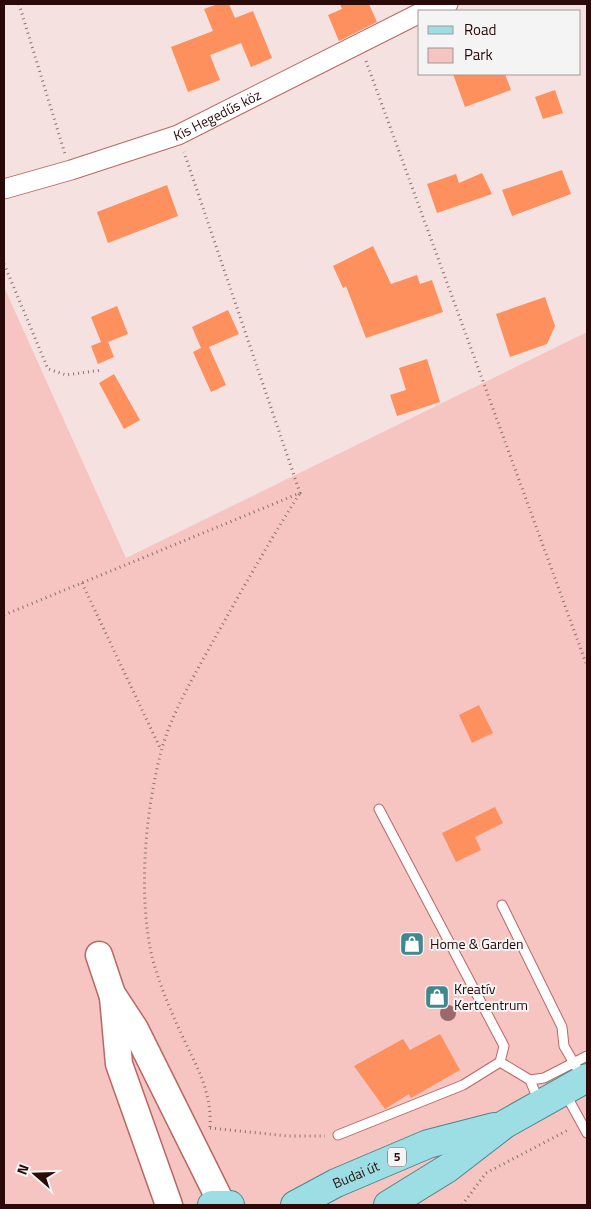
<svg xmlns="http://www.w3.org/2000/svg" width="591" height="1209" font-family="'Titillium Web',sans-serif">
  <rect width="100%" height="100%" fill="#f5e2e0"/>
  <path fill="#f6c5c1" d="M4,287L126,558L587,332V1205H4Z"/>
  <g fill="#fe905e">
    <path d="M218,4H229L235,18L253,11L272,58L251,67L241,43L210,55L220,80L188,92L171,47L213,31L204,9Z"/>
    <path d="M340,4H369L377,22L339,41L328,15L342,9Z"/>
    <path d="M453,74H505L511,90L465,107Z"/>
    <path d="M555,90L563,113L543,119L535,97Z"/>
    <path d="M562,170L571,194L512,216L502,190Z"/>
    <path d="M482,173L492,194L437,213L427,184L456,174L459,183Z"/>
    <path d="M167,185L178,216L108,243L97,212Z"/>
    <path d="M373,246L391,284L417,275L420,284L432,280L443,312L366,338L346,286L343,288L333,266Z"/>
    <path d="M545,297L555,326L547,344L510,357L496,314Z"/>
    <path d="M117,306L128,334L108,342L114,357L98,364L91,346L101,342L91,317Z"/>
    <path d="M228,310L239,334L209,347L226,385L211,392L193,352L201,348L192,327Z"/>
    <path d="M427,359L440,402L397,416L390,395L406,390L399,368Z"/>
    <path d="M114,374L140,420L124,429L99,383Z"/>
    <path d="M479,705L493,733L472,743L459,715Z"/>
    <path d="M495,807L503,823L475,837L481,850L456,862L442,833Z"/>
    <path d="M440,1034L460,1070L411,1098L409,1094L385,1109L354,1066L403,1039L410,1050Z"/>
  </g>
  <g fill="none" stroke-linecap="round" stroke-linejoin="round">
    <defs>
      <g id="lane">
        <path d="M379,809L504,1046L500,1062"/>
        <path d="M502,905L562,1027L564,1046L582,1077"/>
        <path d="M530,1080L544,1078L587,1056"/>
        <path d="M565,1093L587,1133"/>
        <path d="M338,1135L463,1085L500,1062L530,1080L539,1102"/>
      </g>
      <g id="street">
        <path d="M425,11L448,4"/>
        <path id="s1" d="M4,189L71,170L178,135L420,13"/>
      </g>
      <g id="secondary">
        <path d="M99,955L112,994L135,1029L222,1204"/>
        <path d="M113,997L119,1064L169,1205"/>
      </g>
      <g id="primary">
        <path d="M212,1205H230"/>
        <path id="s2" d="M295,1205L336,1183L428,1144L494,1127"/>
        <path d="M388,1205L448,1168L505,1124L587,1078"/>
      </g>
    </defs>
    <use href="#lane" stroke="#ba6762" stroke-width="11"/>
    <use href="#street" stroke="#ba6762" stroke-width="21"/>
    <use href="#secondary" stroke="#ba6762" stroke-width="29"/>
    <use href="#primary" stroke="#4a868c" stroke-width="30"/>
    <g stroke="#8b7170" stroke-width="3" stroke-dasharray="1 4" stroke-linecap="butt">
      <path d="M19,4L65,154"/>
      <path d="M366,61L587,666"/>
      <path d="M4,264L48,369L66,375L102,370"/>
      <path d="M82,583L161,750"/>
      <path d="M4,615L300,493L184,152"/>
      <path d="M210,1127C212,1090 195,1064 180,1031C169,1007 159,983 152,957C138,895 145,813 161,752C171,713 197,671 216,636C243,588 270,540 300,493"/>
      <path d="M210,1128L288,1136H325"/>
      <path d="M462,1205L486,1173L570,1129"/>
    </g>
    <use href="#lane" stroke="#fff" stroke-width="9"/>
    <use href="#street" stroke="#fff" stroke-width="19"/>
    <use href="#secondary" stroke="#fff" stroke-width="26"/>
    <use href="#primary" stroke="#9ddee5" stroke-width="28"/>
  </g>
  <circle fill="#9b696b" cx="448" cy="1013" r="8"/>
  <defs>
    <symbol id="shop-square" viewBox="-11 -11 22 22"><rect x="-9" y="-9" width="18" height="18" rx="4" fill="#40878e" stroke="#f4f4f4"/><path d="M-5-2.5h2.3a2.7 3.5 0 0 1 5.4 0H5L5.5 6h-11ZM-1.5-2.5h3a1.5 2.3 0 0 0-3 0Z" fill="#fff"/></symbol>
  </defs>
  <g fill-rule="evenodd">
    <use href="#shop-square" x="398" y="930" width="28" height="28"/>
    <use href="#shop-square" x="423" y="983" width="28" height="28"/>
  </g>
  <g text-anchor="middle" stroke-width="4" stroke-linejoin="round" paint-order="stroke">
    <rect fill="#f4f4f4" stroke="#675050" stroke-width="1" x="388" y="1147.5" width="18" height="19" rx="4"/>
    <g font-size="12" font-weight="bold" fill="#2a0a09">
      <text x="397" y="1161">5</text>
    </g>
    <g font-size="14" fill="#2a0a09" stroke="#f4f4f4">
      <text dy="5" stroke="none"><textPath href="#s1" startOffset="226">Kis Hegedűs köz</textPath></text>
      <text dy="5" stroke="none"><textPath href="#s2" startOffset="68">Budai út</textPath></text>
    </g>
    <g font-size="14" fill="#2a0a09" stroke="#f4f4f4" text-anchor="start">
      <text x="430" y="949">Home &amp; Garden</text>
      <text x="454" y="994">Kreatív<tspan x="454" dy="16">Kertcentrum</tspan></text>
    </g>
  </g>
  <rect width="591" height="1209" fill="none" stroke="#2a0a09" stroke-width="10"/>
  <rect x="418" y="10" width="162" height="65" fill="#f4f4f4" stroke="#a39696"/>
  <rect x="428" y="26" width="25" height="8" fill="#9ddee5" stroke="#a39696"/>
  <text x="464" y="35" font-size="15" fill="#2a0a09">Road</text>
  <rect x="428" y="48" width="25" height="15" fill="#f6c5c1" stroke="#a39696"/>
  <text x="464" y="60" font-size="15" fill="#2a0a09">Park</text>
  <g transform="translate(35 1174) rotate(290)" stroke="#f4f4f4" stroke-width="4" paint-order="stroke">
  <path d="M0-4L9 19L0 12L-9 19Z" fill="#2a0a09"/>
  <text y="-8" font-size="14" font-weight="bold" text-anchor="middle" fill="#2a0a09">N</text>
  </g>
</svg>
